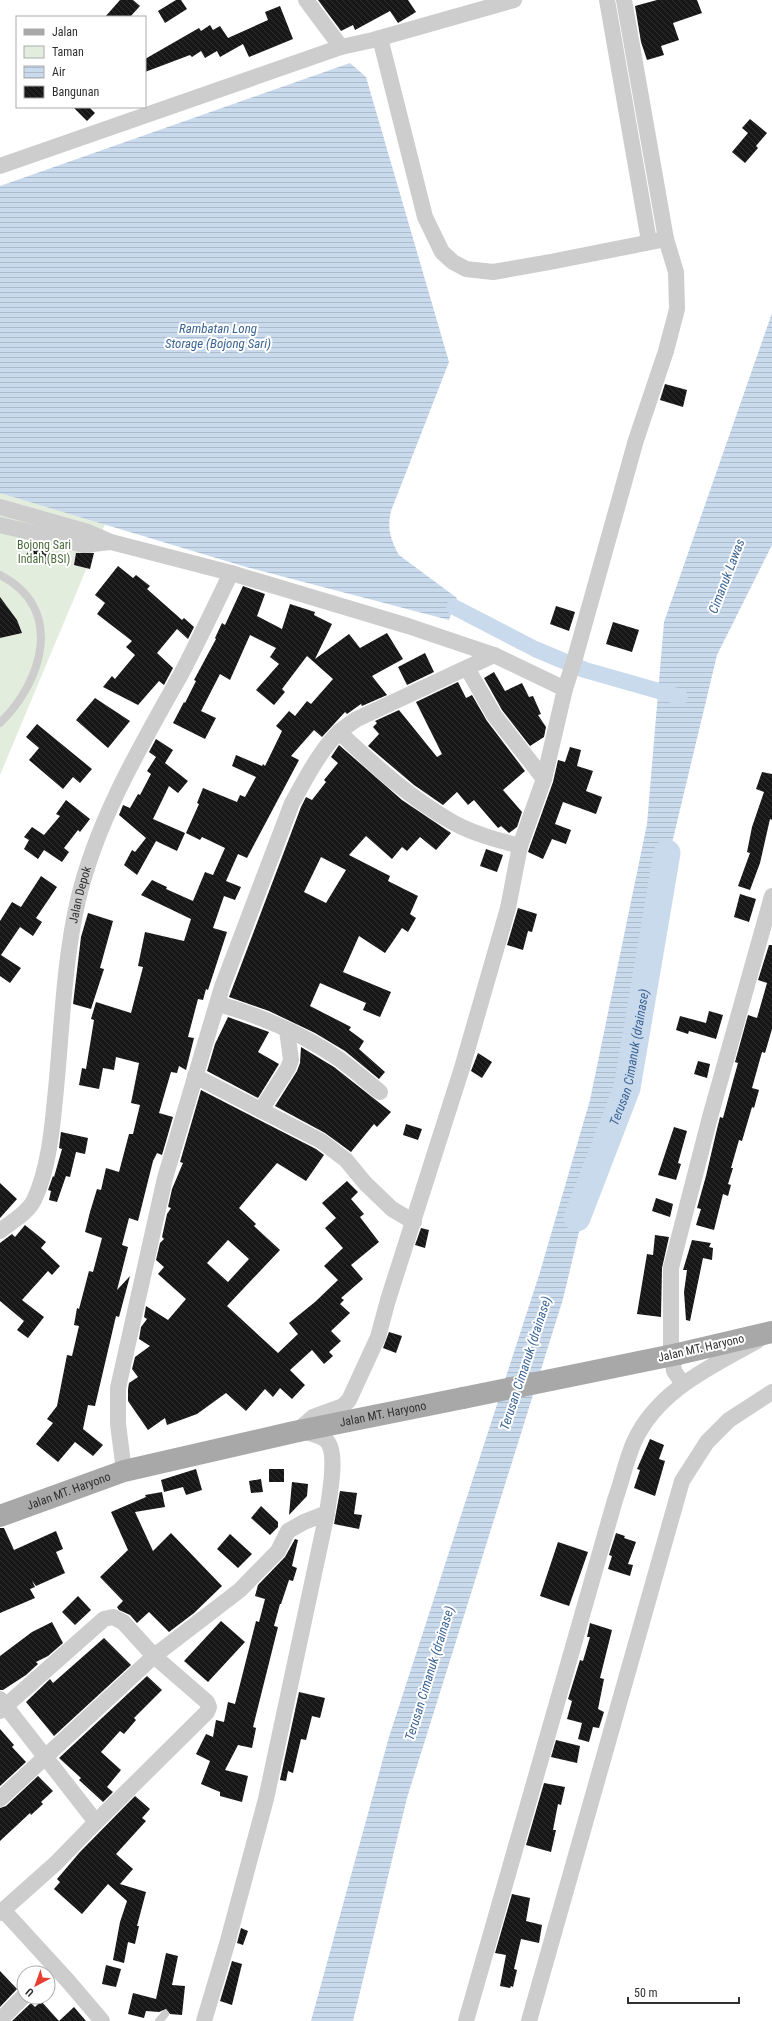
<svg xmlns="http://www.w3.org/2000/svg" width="772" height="2021" font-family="'Roboto Condensed',sans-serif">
  <defs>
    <pattern id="water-rules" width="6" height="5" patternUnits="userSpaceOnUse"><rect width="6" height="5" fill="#c9daed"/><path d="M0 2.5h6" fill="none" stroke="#adbbcc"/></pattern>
    <pattern id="building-back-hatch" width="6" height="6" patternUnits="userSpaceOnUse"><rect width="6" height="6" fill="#171717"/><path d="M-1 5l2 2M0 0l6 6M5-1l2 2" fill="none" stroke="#303030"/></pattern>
  </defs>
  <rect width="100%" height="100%" fill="#fff"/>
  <path fill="#e3eddd" d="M0,490L106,522L0,775Z"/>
  <g fill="url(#water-rules)">
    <path d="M350,63L366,77L449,362L391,511C387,528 390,539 399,555L457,598L449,620L246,567L0,493V186Z"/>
    <path d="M772,313V545L717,655L563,1299L407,1798L353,2021H311L389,1737L540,1272L590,1100L647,824L664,622Z"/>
  </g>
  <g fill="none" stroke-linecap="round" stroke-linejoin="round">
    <path stroke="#c9daed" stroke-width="16" d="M454,607L535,649L585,670L680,697"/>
    <path stroke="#c9daed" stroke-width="27" id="s1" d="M577,1218L627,1088L667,853"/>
  </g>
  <g fill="url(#building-back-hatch)" fill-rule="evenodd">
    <path d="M120,0H133L140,6L130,17H105Z"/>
    <path d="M176,0H181L187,9L165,23L158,11Z"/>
    <path d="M318,0H408L416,12L398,23L390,11L355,30L353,25L341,31Z"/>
    <path d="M657,0H697L702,13L673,23L679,40L661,46L664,55L647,60L641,42L635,6Z"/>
    <path d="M280,6L293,39L249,57L243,44L220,57L217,51L205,58L201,51L192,57L190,55L145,72V59L199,28L201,31L210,25L213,30L220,26L228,38L268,20L265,12Z"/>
    <path d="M73,107H89L95,113L87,121Z"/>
    <path d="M750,119L767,133L756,146L758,148L745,163L732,152L748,133L742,128Z"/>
    <path d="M665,384L687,390L683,407L660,400Z"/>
    <path d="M31,543L51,551L46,564L26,556Z"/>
    <path d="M76,553H94L90,569L74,565Z"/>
    <path d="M118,566L133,578L136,575L150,586L147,589L182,620L184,618L194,627L188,639L177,629L157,653L173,668L164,685L159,681L138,705L103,687L112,676L115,679L135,655L126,647L132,641L97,614L105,603L95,595Z"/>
    <path d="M243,586L265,594L257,616L282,629L290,604L315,612L314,615L332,624L315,659L349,634L360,648L387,633L403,659L372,676L387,695L362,706L361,704L347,714L345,712L322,737L314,730L291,756L299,760L247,858L238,854L226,881L241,887L235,900L224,896L213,928L227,932L208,990L206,989L203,1000L198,999L188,1037L194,1038L186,1070L179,1066L177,1073L171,1072L159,1113L173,1117L162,1155L157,1153L153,1161L138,1221L129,1218L122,1245L128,1247L117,1290L130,1276L119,1317L116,1316L95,1406L88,1405L83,1429L103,1445L93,1456L75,1442L58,1462L36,1444L53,1423L47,1419L57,1406L67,1355L72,1356L79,1326L74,1325L77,1308L79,1309L89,1271L93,1272L102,1238L85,1232L90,1212L97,1189L101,1190L106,1168L119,1172L129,1134H133L140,1105L131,1103L139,1063L116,1057L114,1070L103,1068L99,1089L79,1085L82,1068L86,1069L94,1020L91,1019L96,1002L131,1013L143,967L138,966L145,932L184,941L191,919L141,895L152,880L167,887L166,889L193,901L205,872L213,875L225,848L202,837L200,840L186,833L199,804L197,803L203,788L237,802L240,795L245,797L256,777L232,766L236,755L262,766L263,764L265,766L282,731L276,726L289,711L295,716L307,701L311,704L333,679L307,656L282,689L285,692L274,705L256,690L279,664L270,657L276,648L250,635L230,680L220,674L201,711L216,718L205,739L173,723L184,702L185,703L196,681L194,680L216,639L215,638L222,623L225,625Z"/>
    <path d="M0,597L17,620L22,633L0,638Z"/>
    <path d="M556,606L575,612L569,631L550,624Z"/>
    <path d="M613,622L639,630L632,652L606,644Z"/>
    <path d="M425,653L434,672L407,685L398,667Z"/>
    <path d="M494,672L505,691L522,683L529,697L533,696L541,714L538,715L546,727L544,737L530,746L502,710L484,678Z"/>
    <path d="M458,682L466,698L472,695L487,721L525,771L503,790L522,812L517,827L509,833L501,826L498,828L474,800L468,805L457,792L443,805L414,785L368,746L379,734L373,727L377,723L375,721L399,710L437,757L442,754L416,702Z"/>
    <path d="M95,698L130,721L108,748L76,720Z"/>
    <path d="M37,724L92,769L80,783L73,777L63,789L29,760L39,748L26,737Z"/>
    <path d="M156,739L173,750L165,763L188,781L178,793L169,786L153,819L185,833L177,851L156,841L137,875L124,865L132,850L135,852L146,838L119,815L123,805L130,808L138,794L140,795L151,774L147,771L156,757L149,752Z"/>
    <path d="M339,745L402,800L451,833L436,850L420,837L407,851L402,847L392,859L366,836L349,855L390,876L388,881L418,896L410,914L416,918L408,932L402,928L385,953L359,936L343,972L391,992L380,1017L363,1010L366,1003L320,983L310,1006L351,1027L349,1030L364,1041L359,1049L385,1072L379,1079L345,1051L315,1033L269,1011L229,997L301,807L306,797L312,800L326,782L324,780L338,763L331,757ZM321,857L346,870L326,903L304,892Z"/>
    <path d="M570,747L581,750L577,766L593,771L586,791L602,797L596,814L563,802L555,824L571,830L566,844L552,839L543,859L528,852L529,849L553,782L558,760L565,762Z"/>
    <path d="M762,772L772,774V820L770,819L760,863L750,890L738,886L750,853L747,852L752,827L764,792L756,789Z"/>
    <path d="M66,800L90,819L80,832L78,830L64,848L69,852L62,862L44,850L38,859L24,849L29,840L24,837L32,827L44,835L60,816L56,814Z"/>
    <path d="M486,849L503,855L497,872L480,866Z"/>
    <path d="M41,876L57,887L36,918L42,922L33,936L20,927L1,955L21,968L10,983L0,976V921L12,902L21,907Z"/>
    <path d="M740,894L756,899L749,922L734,917Z"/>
    <path d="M518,908L537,914L532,932L528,931L523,950L507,945Z"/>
    <path d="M88,913L113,921L100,968L104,969L91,1009L73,1004L81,937Z"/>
    <path d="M769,945H772V1029L765,1053L762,1052L752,1088L759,1090L754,1108L752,1107L742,1141L739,1140L731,1168H733L728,1184L731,1185L728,1196L723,1194L714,1230L696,1225L701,1209L697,1208L706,1176L716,1133L720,1117L723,1118L733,1081L738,1063L735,1062L748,1015L757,1018L767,983L758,980Z"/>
    <path d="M709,1011L723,1015L716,1039L689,1031L688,1034L676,1030L680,1016L706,1023Z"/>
    <path d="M228,1017L269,1032L258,1052L279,1064L258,1098L207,1071L215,1044Z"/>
    <path d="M301,1047L334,1067L391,1112L377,1127L374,1124L351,1152L325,1133L275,1106L297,1071L300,1063Z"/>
    <path d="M478,1053L492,1062L482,1078L471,1071Z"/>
    <path d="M698,1061L710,1064L707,1078L694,1074Z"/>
    <path d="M201,1090L316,1149L324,1155L306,1181L277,1163L239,1208L256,1224L254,1226L280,1250L227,1306L278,1353L298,1334L289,1323L315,1302L338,1280L324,1266L343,1248L325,1228L336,1218L322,1203L347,1181L358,1192L351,1199L364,1214L360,1217L379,1242L351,1265L363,1279L341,1298L344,1300L340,1304L350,1313L331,1331L341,1341L329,1352L333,1356L324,1364L312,1350L290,1370L305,1385L292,1399L280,1388L273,1397L265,1389L246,1411L226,1393L197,1414L167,1425L165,1418L148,1430L128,1401V1389L129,1383L138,1377L132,1369L135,1357L150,1346L139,1339L141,1327L147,1319L144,1317L146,1306L168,1320L186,1299L158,1274L164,1267L156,1260L160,1243L164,1239L162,1237L167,1214L171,1208L168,1207L172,1189L183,1163L180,1162ZM228,1240L249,1259L228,1282L207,1263Z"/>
    <path d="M406,1124L422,1129L418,1140L403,1135Z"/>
    <path d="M674,1127L687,1131L678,1163L681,1164L676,1180L658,1175Z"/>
    <path d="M61,1132L88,1138L85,1154L76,1152L70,1177L66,1176L57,1202L49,1200L51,1191L48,1190L53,1176L54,1177L62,1149L59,1148Z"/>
    <path d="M0,1183L17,1199L0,1218Z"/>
    <path d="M656,1198L673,1204L670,1217L652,1211Z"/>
    <path d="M25,1225L46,1242L41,1248L60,1266L52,1275L48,1271L22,1300L44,1317L28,1338L17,1330L24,1321L0,1301V1243L12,1234L15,1237Z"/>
    <path d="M421,1228L429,1230L425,1248L415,1245Z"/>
    <path d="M655,1235L669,1237L662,1268L661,1317L637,1314L647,1254L653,1255Z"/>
    <path d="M692,1240L711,1243L709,1247L713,1248L712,1260L703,1258L690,1321L686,1320L684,1292L687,1270H683Z"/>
    <path d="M389,1332L402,1336L396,1353L383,1348Z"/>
    <path d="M650,1439L664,1445L659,1459L665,1461L655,1496L634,1488L640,1470L637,1469Z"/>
    <path d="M196,1469L202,1490L186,1495L183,1487L164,1492L161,1480Z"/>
    <rect x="269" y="1469" width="15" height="13"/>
    <path d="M261,1479L263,1492L251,1493L249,1481Z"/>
    <path d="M292,1482L308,1484L307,1496L289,1515Z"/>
    <path d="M340,1491L357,1493L354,1514L362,1515L359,1529L334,1524Z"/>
    <path d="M162,1492L165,1507L135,1512L153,1551L171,1533L222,1586L194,1613L169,1632L149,1612L137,1623L130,1615L119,1610L117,1607L123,1601L100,1577L128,1550L111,1512L146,1497L145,1495Z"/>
    <path d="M261,1506L278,1522V1527L270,1535L251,1518Z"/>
    <path d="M0,1528H4L14,1550L56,1531L63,1549L56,1552L65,1573L36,1586L32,1581L35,1587L30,1589L35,1598L0,1613Z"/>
    <path d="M616,1533L625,1536L624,1538L636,1542L628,1564L633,1565L630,1576L608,1569L612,1556L609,1555Z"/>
    <path d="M230,1534L252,1554L238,1568L217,1549Z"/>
    <path d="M295,1539L298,1540L292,1566L297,1568L293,1581L289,1580L281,1604H280L274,1626L278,1627L253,1727L256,1728L252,1748L238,1745L225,1770L248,1776L242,1802L220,1796V1792L201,1784L210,1761L196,1754L206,1734L213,1737L216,1720L224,1722L228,1702L235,1704L256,1621L259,1622L265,1599L255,1596L258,1585L285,1557Z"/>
    <path d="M558,1542L588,1552L569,1606L540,1596Z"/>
    <path d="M78,1596L91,1610L75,1625L62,1612Z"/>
    <path d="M221,1621L245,1642L208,1682L184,1661Z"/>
    <path d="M52,1622L63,1643L48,1656L36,1662L38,1664L26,1675L3,1690H0V1656L32,1632Z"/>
    <path d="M590,1623L612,1630L600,1678L604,1679L598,1709L604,1712L599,1728L593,1727L589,1742L578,1739L582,1723L567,1719L572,1701L568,1699L580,1660L583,1661L590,1637H587Z"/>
    <path d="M104,1638L131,1665L54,1736L26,1702L50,1679L53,1683Z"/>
    <path d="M147,1676L162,1690L134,1718L136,1720L124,1734L120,1731L101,1752L121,1770L107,1787L113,1792L103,1802L79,1780L81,1778L59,1758Z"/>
    <path d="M299,1692L325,1698L320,1718L312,1716L306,1740L301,1739L293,1773L288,1771L286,1781L280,1780Z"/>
    <path d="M0,1729L14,1745L12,1747L26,1762L0,1786Z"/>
    <path d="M556,1740L580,1746L577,1763L551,1757Z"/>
    <path d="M38,1776L53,1791L41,1802L43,1804L31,1815L30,1813L0,1841V1808L6,1806Z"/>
    <path d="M544,1783L565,1787L561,1805L558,1804L553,1830H556L551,1852L526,1845Z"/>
    <path d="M135,1796L150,1809L142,1818L146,1821L116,1854L133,1869L120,1884L146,1892L137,1926H139L135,1944L128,1942L124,1963L113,1960L120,1922L127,1901L108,1884L82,1914L54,1889L60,1882L57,1879L80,1852Z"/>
    <path d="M512,1894L530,1898L526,1921L542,1925L539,1943L521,1939L514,1969L517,1970L513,1987L511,1986L510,1988L500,1986L506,1955L495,1953Z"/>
    <path d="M241,1928L248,1931L243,1945L237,1943Z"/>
    <path d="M166,1953L178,1956L172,1985L185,1986L182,2015L170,2014L166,2009L159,2012L146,2011L144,2018L128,2014L133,1993L156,1999Z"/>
    <path d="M232,1961L242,1964L232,2005L220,2001Z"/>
    <path d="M106,1965L121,1969L116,1987L102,1984Z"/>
    <path d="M0,1971L17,1989L0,2007Z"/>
    <path d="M41,2001L59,2021L74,2007L86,2021H12L31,2003L35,2007Z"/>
  </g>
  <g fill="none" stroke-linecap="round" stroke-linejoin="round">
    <g stroke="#cdcdcd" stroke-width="8">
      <path d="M0,575C65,608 43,681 0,723"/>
      <path d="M159,2021L165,2014"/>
    </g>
    <g stroke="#cdcdcd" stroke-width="16">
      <path d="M306,0L341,47"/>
      <path d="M607,0L649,241"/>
      <path d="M624,0L666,239"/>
      <path d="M0,166L341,47L373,40L514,0"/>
      <path d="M0,507L88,532L111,542L231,573L408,626L494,655L565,689L575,658L636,440L666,351L677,309L676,272L666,239L550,262L493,272L466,269L453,262L442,252L425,217L380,38"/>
      <path d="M0,525L84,545L110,542"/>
      <path d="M467,668L494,715L544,779"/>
      <path d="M339,732C375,766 411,799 454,823C474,834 498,840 520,846"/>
      <path d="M219,1004C260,1016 303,1034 339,1059C353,1069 366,1081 380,1092"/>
      <path d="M195,1076L321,1141L346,1160L365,1183L392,1209L414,1222"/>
      <path d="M261,1110L288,1068L291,1060L287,1030"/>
      <path id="s2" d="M0,1231C11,1222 28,1213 34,1200C48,1171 52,1131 55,1099C62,1033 63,965 78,900C97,820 140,747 180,676C198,642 214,608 231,573"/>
      <path d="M683,1384L674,1371L671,1349V1268L710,1117L772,896"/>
      <path d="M299,1429L313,1417L343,1406L349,1400L378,1337L388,1300L462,1068L508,908L520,846L544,779L565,689"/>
      <path d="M124,1471L118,1424V1388L165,1178L222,987L292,803C305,780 320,750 339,732C345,727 351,723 357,719L494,655"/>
      <path d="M0,1699L96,1822L55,1864L0,1913"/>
      <path d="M0,1711L104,1619L113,1617L123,1622L154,1656L207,1702L209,1707L207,1712L96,1822"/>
      <path d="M0,1799L154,1656L240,1590L278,1551L288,1531L304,1522L327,1513C329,1496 339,1452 326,1440C321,1436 309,1433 303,1431"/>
      <path d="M3,1910L68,1981L102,2021"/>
      <path d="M0,2020L24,1996"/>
      <path d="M204,2021L227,1944L266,1799L327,1513"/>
      <path d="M466,2021L615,1500C622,1481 626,1460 634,1442C657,1391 710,1367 757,1341"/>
      <path d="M529,2021L682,1481L707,1442L729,1420L772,1392"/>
    </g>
    <g stroke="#a8a8a8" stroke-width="22">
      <path d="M678,1354L772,1332"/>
      <path id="s3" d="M0,1516L124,1471L294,1432L463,1398"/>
    </g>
    <path stroke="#a8a8a8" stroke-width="22" d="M463,1398L678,1354"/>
  </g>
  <g text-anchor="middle" stroke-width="4" stroke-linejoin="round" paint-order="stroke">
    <g font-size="12" fill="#4c6c3c" stroke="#fff">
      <text x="44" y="549">Bojong Sari<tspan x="44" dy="14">Indah (BSI)</tspan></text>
    </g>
    <g font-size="12" fill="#303030" stroke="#fff">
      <text dy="4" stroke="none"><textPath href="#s2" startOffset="356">Jalan Depok</textPath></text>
      <text transform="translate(701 1348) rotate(-13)" y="4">Jalan MT. Haryono</text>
      <text dy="4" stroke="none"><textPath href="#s3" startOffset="397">Jalan MT. Haryono</textPath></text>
      <text dy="4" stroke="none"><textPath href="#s3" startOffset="73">Jalan MT. Haryono</textPath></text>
    </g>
    <g font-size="13" font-style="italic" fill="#3c6593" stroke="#fff">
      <text x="218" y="333">Rambatan Long<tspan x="218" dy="15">Storage (Bojong Sari)</tspan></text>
      <text transform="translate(726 576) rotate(-69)" y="5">Cimanuk Lawas</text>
      <text dy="5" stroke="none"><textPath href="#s1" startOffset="170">Terusan Cimanuk (drainase)</textPath></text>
      <text transform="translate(525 1363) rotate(-72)" y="5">Terusan Cimanuk (drainase)</text>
      <text transform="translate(429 1673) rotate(-73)" y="5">Terusan Cimanuk (drainase)</text>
    </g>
  </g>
  <rect x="16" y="16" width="130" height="92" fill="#ffffff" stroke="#acacac"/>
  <rect x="24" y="29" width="20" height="6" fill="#a8a8a8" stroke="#acacac"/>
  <text x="52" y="36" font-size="12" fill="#303030">Jalan</text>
  <rect x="24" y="46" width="20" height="12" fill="#e3eddd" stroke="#acacac"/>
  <text x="52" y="56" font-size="12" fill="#303030">Taman</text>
  <rect x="24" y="66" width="20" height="12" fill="url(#water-rules)" stroke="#acacac"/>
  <text x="52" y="76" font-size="12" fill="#303030">Air</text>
  <rect x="24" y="86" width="20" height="12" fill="url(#building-back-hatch)" stroke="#acacac"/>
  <text x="52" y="96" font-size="12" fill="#303030">Bangunan</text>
  <g transform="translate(36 1985) rotate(221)"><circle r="19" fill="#ffffff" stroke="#acacac"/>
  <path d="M0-3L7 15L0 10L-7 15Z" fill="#e83d31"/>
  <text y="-6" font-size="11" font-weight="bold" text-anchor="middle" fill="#303030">U</text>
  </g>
  <path d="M628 1997v6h111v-6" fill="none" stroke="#303030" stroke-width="2"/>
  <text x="634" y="1997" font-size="12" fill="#303030" stroke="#ffffff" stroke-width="3" paint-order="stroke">50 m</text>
</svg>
